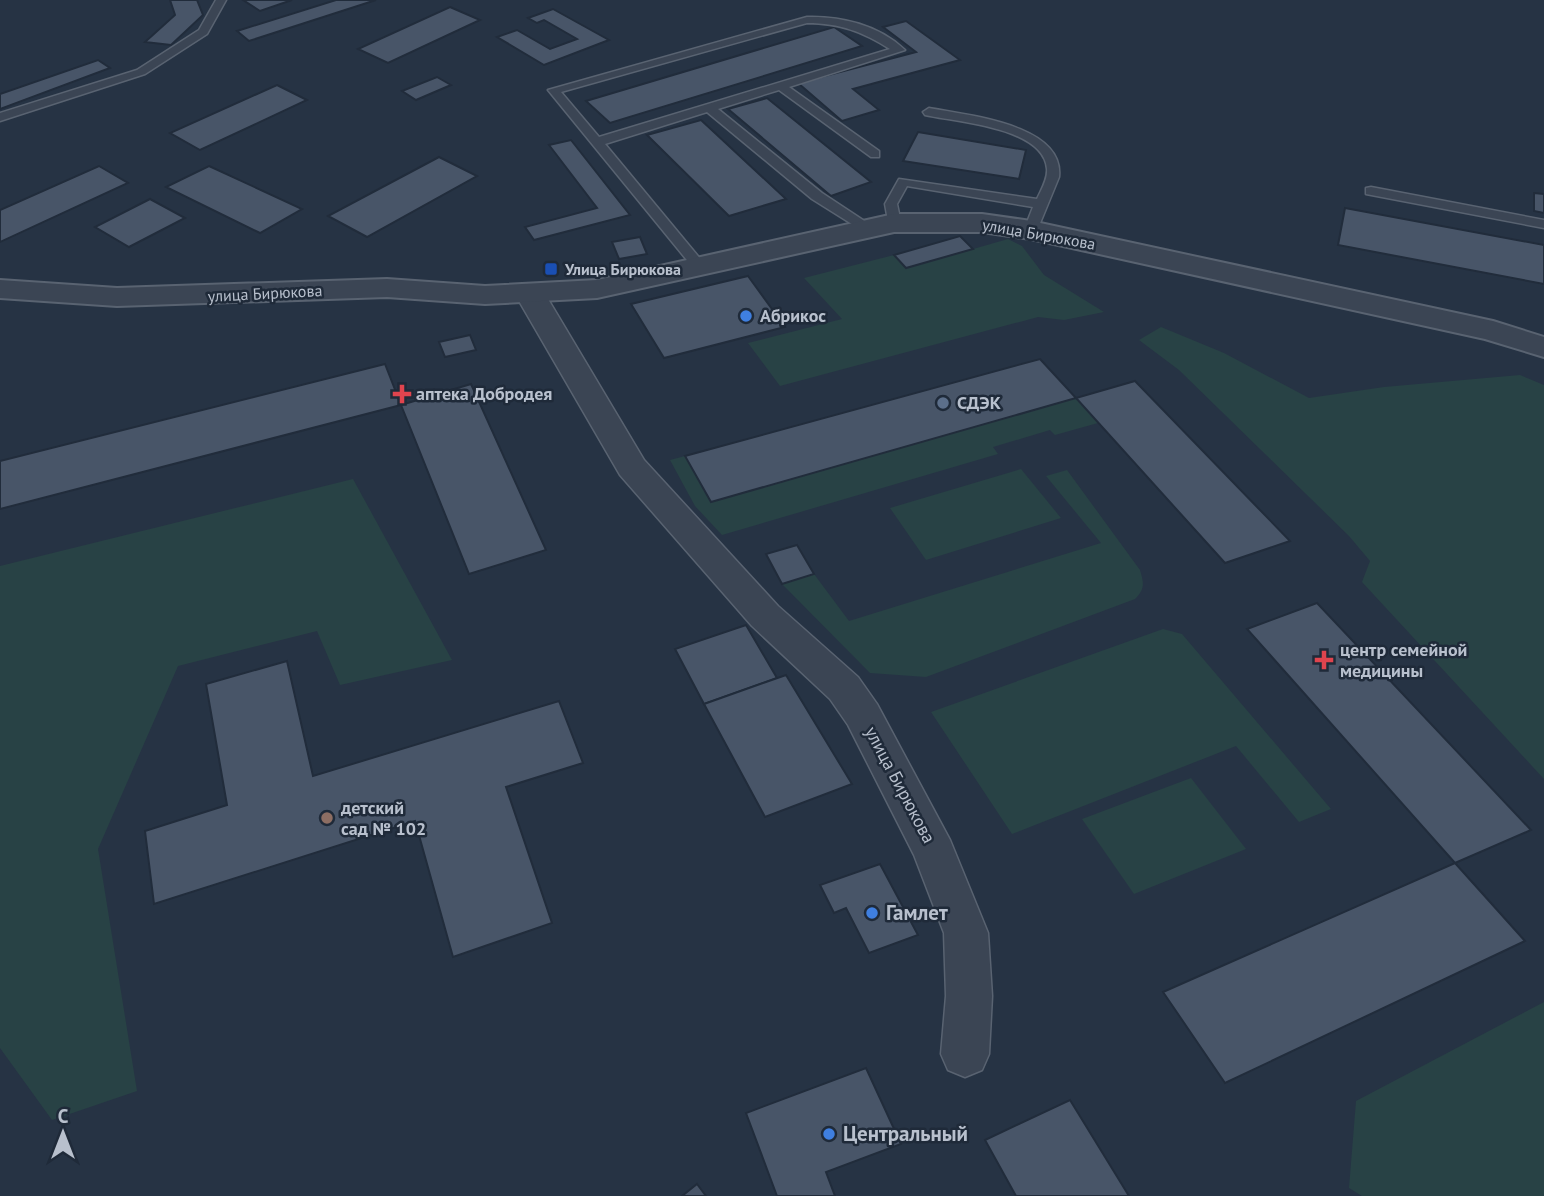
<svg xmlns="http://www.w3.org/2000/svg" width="1544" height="1196" font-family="'PT Sans',sans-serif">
  <rect width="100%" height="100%" fill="#263344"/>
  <g fill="#284245">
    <path d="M1008,239L1022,246L1044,275L1104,312L1064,320L1038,317L780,386L748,343L842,319L804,278L894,255L907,268Z"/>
    <path d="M1161,327L1224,353L1309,398L1384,387L1520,375L1544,385V779L1362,582L1370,561L1349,536L1179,370L1139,340Z"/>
    <path d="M1076,398L1098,423L1055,435L1050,430L993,447L998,454L722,535L695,506L670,460L685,456L712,502Z"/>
    <path d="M1021,469L1061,518L926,560L890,508Z"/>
    <path d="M1067,470L1140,570C1144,583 1145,589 1135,599L926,677L870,673L782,584L814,574L849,621L1101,543L1046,476Z"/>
    <path d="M353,479L452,660L340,685L317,631L178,666L98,849L137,1091L52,1120L0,1048V566Z"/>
    <path d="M1163,629L1182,634L1331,809L1299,822L1236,746L1012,834L931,712Z"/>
    <path d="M1191,778L1246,849L1134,894L1082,819Z"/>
    <path d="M1544,1002V1196H1362L1349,1188L1356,1101Z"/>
  </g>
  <g fill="#485568" stroke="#212c3b" stroke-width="2">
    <path d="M170,0H197L203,15L171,45L145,42L175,15Z"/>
    <path d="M243,0H292L260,11Z"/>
    <path d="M336,0H376L249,41L237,31Z"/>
    <path d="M450,7L480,20L388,63L358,49Z"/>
    <path d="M553,9L609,40L544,65L497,37L517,30L550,49L577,39L544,20L537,23L528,18Z"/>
    <path d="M906,21L960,60L853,89L879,110L842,121L798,83L916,52L883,27Z"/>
    <path d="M834,27L862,46L610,123L586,101Z"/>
    <path d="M98,60L110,68L0,109V94Z"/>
    <path d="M437,77L451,85L416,100L402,91Z"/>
    <path d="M277,85L307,100L200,150L170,133Z"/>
    <path d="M767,98L871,182L831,196L728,109Z"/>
    <path d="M701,120L786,199L729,216L647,135Z"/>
    <path d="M918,132L1026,150L1019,179L903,161Z"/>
    <path d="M571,140L630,215L534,240L525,227L597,208L549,145Z"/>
    <path d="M439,157L477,176L367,237L328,216Z"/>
    <path d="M99,166L128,183L0,242V210Z"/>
    <path d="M209,166L302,209L260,233L166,187Z"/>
    <path d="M1534,193L1544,194V213L1534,211Z"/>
    <path d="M150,199L185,218L129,247L95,227Z"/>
    <path d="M1345,208L1544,245V284L1338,245Z"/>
    <path d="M960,236L973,249L906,268L894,255Z"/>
    <path d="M640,237L647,254L619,259L612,242Z"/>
    <path d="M748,276L785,327L664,358L631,304Z"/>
    <path d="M470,335L476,350L445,357L439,342Z"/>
    <path d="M1040,359L1076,398L711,502L685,456Z"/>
    <path d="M385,364L401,405L0,509V461Z"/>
    <path d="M1135,381L1290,541L1225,563L1076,398Z"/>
    <path d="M471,384L546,550L469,574L401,405Z"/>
    <path d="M797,545L814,574L782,584L766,554Z"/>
    <path d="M1317,603L1531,830L1455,863L1247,629Z"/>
    <path d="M746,625L777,678L704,704L675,649Z"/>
    <path d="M287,661L313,776L559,701L583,763L506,787L552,923L453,957L415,821L154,904L145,831L227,805L206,684Z"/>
    <path d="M786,675L852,784L765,817L704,704Z"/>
    <path d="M1455,863L1525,941L1225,1083L1163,992Z"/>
    <path d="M880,864L918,935L869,953L846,908L834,913L820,885Z"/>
    <path d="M866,1068L901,1144L826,1172L835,1196H777L746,1113Z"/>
    <path d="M1070,1100L1129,1196H1016L985,1140Z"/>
    <path d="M697,1184L706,1196H682Z"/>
  </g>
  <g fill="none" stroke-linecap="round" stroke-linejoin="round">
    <defs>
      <g id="service">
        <path d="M216,0H226L207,34L145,74L0,121V113L137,70L199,30Z"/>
        <path d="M807,17C841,16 879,25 905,50L789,87L879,151V157H871L779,90L718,109L822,193L875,228L868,232L863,231L812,199L707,112L605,144L707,267L705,270H695L548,90ZM807,23C840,23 863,32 890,49L599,137L561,92Z"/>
        <path d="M929,108C965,115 1065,124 1059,177L1036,233H1026L1024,230L1033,207L907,186L897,204L901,223L899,226H889L885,204L899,179L1037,199C1041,190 1048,179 1047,169C1044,127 956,122 925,115L923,112Z"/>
        <path d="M1371,187L1544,220V228L1366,194V188Z"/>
      </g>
      <path id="minor" d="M530,285L540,288L545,294L644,460L778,606L858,677L877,704L950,840L988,933L992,996L989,1054L982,1070L965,1077L948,1070L941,1054L946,996L944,933L914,855L848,725L830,699L752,626L620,475L515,294L520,288Z"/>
      <path id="tertiary" d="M894,214H982L1031,221L1493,321L1544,337V357L1485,339L1031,239L982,232H894L597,298L485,304L387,297L117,306L0,298V280L117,288L387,279L485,286L597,280Z"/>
    </defs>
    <use href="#service" stroke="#596371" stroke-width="3"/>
    <use href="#minor" stroke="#596371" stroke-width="3"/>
    <use href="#tertiary" stroke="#596371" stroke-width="4"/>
    <use href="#service" fill="#3b4554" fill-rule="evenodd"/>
    <use href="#minor" fill="#3b4554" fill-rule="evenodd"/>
    <use href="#tertiary" fill="#3b4554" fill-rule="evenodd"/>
  </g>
  <rect fill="#1a4fb4" stroke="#1f2a39" stroke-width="2.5" x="544" y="262" width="14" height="14" rx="3.5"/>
  <g fill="#3f7fe0" stroke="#1f2a39" stroke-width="2.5">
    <circle cx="746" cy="316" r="7"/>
    <circle cx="872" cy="913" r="7"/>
    <circle cx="829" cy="1134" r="7"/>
  </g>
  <g fill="#e0444e" stroke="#1f2a39" stroke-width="2.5">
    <path d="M398.5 383.5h7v7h7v7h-7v7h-7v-7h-7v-7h7z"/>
    <path d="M1320.5 649.5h7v7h7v7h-7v7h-7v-7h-7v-7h7z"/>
  </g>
  <circle fill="#5c6f8a" stroke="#1f2a39" stroke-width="2.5" cx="943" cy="403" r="7"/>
  <circle fill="#8d6e63" stroke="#1f2a39" stroke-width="2.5" cx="327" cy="818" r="7"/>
  <g text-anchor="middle" stroke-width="5" stroke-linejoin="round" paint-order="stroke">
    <g font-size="16" fill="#b8c0cd" stroke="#1f2a39">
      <text transform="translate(1039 234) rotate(10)" y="6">улица Бирюкова</text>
      <text transform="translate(265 293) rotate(-3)" y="6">улица Бирюкова</text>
    </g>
    <g font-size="16" font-weight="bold" fill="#b8c0cd" stroke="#1f2a39" text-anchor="start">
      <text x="565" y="275">Улица Бирюкова</text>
    </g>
    <g font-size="18" font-weight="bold" fill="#b8c0cd" stroke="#1f2a39" text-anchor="start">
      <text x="760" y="322">Абрикос</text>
      <text x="416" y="400">аптека Добродея</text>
      <text x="957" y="409">СДЭК</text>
      <text x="1340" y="656">центр семейной<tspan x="1340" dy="21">медицины</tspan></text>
      <text x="341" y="814">детский<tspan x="341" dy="21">сад № 102</tspan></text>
    </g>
    <g font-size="18" fill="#b8c0cd" stroke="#1f2a39">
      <text transform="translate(900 785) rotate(62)" y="6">улица Бирюкова</text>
    </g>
    <g font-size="21" font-weight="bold" fill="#b8c0cd" stroke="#1f2a39" text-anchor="start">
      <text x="886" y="920">Гамлет</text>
      <text x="843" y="1141">Центральный</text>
    </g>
  </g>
  <g transform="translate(63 1133)" stroke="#1f2a39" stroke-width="5" paint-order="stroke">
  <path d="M0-5L12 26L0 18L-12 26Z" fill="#b8c0cd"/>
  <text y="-10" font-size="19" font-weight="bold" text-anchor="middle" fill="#b8c0cd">С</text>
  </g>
</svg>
